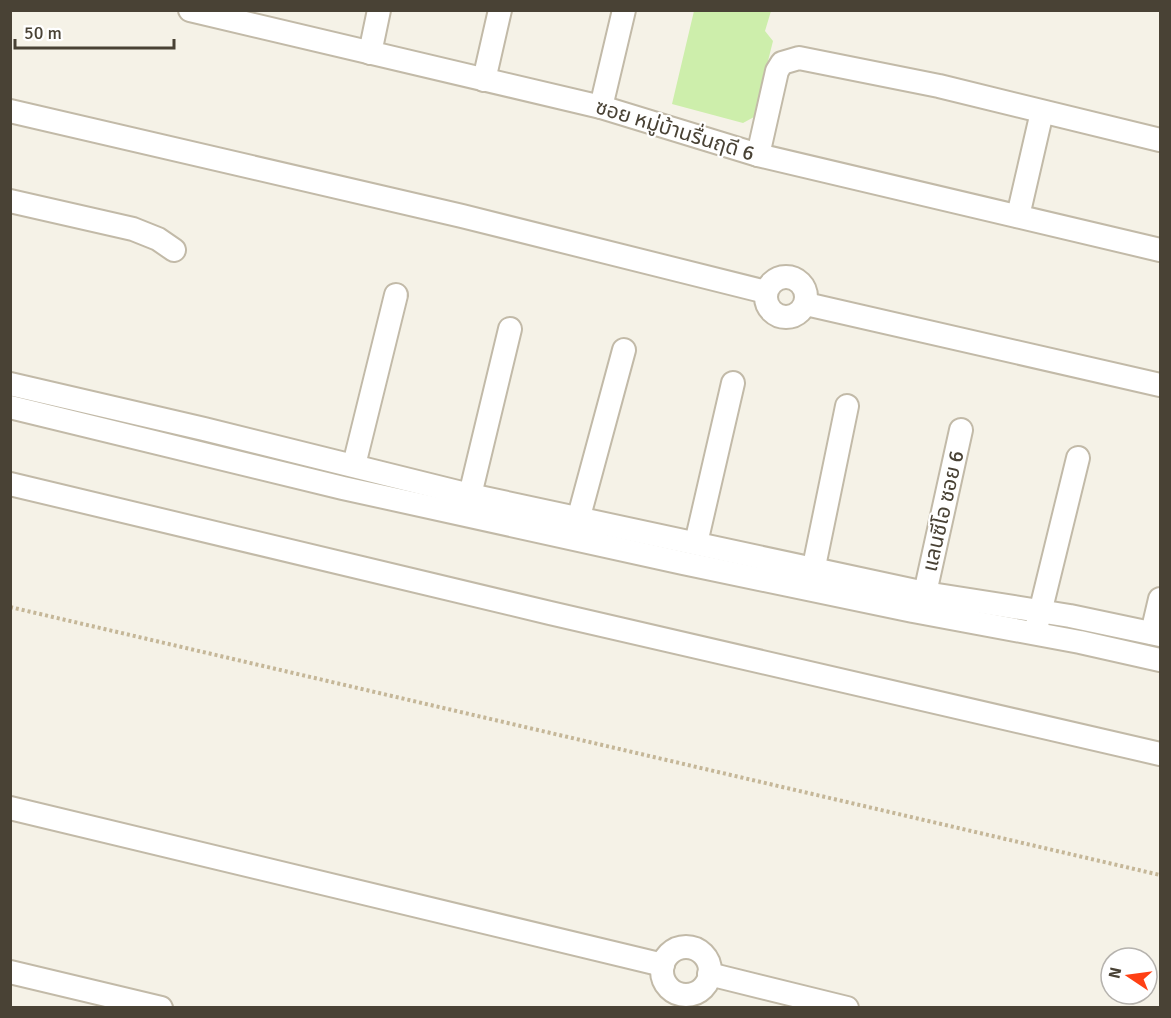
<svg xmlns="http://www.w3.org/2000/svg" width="1171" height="1018" font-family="Signika,'Noto Sans Thai',sans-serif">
  <rect width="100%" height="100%" fill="#f5f2e7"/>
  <path fill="#cdeeab" d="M694,11H771L765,31L773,41L754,117L743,123L672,104Z"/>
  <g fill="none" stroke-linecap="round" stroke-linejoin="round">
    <defs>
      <g id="minor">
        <path d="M190,10L601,107L758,155L1160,250"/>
        <path d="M370,53L379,10"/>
        <path d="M484,80L500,10"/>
        <path d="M601,107L624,10"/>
        <path d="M10,111L462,216L766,292"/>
        <path d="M758,155L777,71L782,63L799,58L939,86L1160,140"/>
        <path d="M10,201L133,229L158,239L174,250"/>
        <path d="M1018,216L1042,112"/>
        <circle cx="786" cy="297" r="20"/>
        <path d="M806,304L1160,385"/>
        <path d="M10,384L204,429L470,495L925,593L1070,616L1160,635"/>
        <path d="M10,407L343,488L683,563L913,611L1080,642L1160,660"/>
        <path d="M354,465L396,295"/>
        <path d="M10,484L550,613L1160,754"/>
        <path d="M470,495L510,329"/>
        <path d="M575,531L624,350"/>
        <path d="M696,543L733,383"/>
        <path d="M811,581L847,406"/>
        <path d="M925,593L961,430"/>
        <path d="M1037,625L1078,458"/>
        <path d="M1152,633L1160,599"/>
        <path d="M10,808L663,965"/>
        <circle cx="686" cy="971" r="24"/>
        <path d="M10,972L161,1008"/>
        <path d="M709,974L847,1008"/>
      </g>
    </defs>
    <use href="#minor" stroke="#c2baa8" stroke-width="26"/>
    <path stroke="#c5b798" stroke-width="4" stroke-dasharray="3 3" stroke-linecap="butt" d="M10,607L1160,875"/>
    <use href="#minor" stroke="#fff" stroke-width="22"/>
  </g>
  <g text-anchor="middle" stroke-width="4.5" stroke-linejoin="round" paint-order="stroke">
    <g font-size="21" fill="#494235" stroke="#fff">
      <text transform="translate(675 130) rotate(17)" y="7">ซอย หมู่บ้านรื่นฤดี 6</text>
      <text transform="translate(943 511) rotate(-77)" y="7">แลนซีโอ ซอย 6</text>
    </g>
  </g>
  <rect width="1171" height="1018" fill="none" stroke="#494235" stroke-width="24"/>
  <g transform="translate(1129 976) rotate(283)"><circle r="28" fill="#ffffff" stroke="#b6b3ae" stroke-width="1.5"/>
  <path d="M0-4.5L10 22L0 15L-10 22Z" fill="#ff4014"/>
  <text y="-9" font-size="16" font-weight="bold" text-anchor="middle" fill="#494235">N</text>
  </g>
  <path d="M15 39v9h159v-9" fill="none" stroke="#494235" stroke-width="3"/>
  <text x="24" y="39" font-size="18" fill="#494235" stroke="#ffffff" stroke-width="4.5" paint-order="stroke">50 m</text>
</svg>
